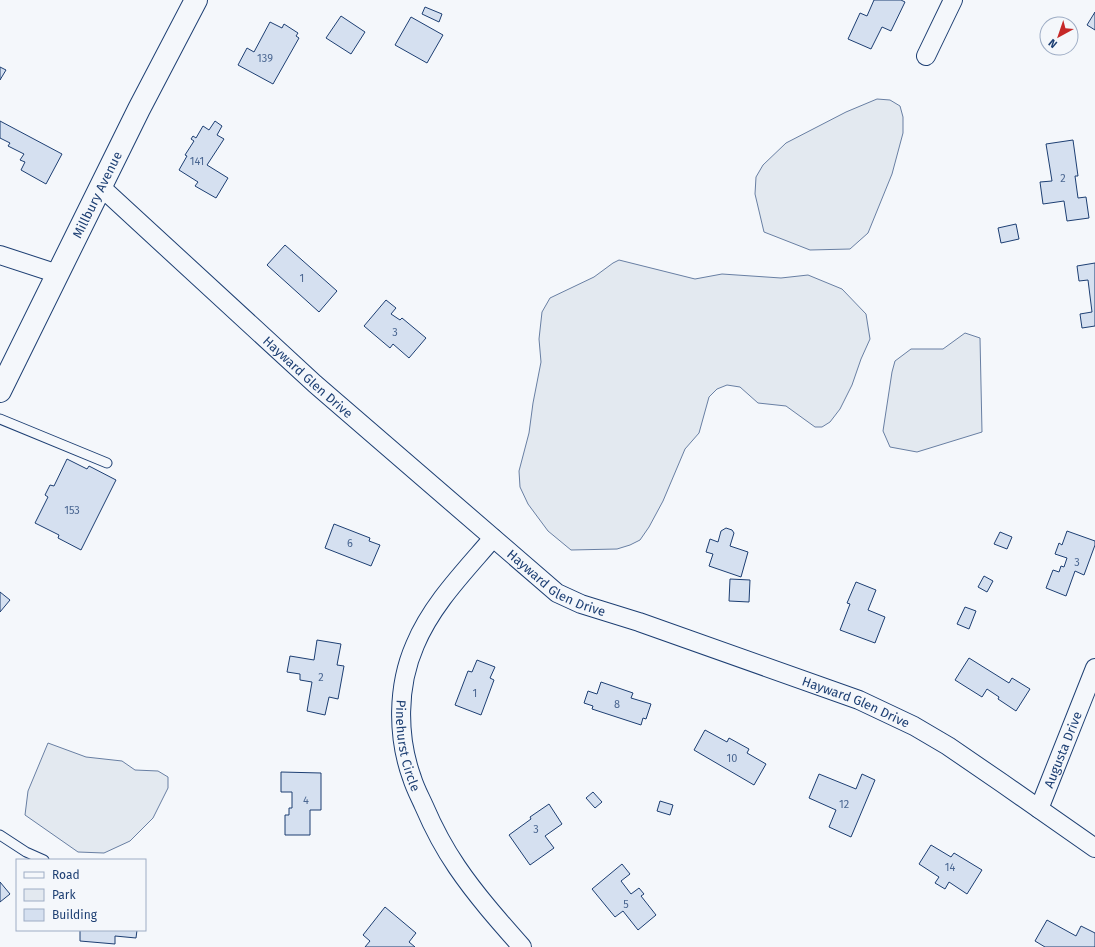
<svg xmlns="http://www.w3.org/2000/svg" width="1095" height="947" font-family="'Fira Sans',sans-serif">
  <rect width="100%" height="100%" fill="#f4f7fb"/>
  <g fill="#e3e9f0" stroke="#687fa3">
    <path d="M877,99L890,100L900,106L903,117V133L892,174L868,233L850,249L810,250L764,232L755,194L756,177L763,165L786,143L846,112Z"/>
    <path d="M619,260L695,279L722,274L781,278L808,275L842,289L866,314L870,339L861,359L852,385L840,409L830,422L822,427H815L786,406L758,403L740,387L727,385L717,389L709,397L699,433L685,449L663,501L649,527L640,540L630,545L617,549L571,550L548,531L528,504L520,487L519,471L529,433L533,403L541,362L539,339L542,312L550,298L594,277L613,263Z"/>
    <path d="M965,333L980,338L982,432L917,452L890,447L883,431L892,372L895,361L911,349H943Z"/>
    <path d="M48,743L86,757L122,761L135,770L158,771L168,777V788L153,818L130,841L104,853L78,852L25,815L28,791Z"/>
  </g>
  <g fill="#d5e0f0" stroke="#1d3f73">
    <path d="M874,0H901L905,2L891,31L882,27L871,49L848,39L860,13L867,16Z"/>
    <path d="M425,7L442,14L439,22L422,14Z"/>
    <path d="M1095,12V30L1087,25Z"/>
    <path d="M341,16L365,32L351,54L326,38Z"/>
    <path d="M411,17L443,35L427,63L395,45Z"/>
    <path d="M270,22L282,28L284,24L298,33L296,36L299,38L273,84L238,65L247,48L254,52Z"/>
    <path d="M0,67L6,70L0,80Z"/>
    <path d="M0,121L62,154L46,184L21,170L25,162L20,160L24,154L8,146L10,143L0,138Z"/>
    <path d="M215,121L222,126L217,135L224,139L207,165L228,178L216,198L195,186L198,182L179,170L187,156L185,155L194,141L191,139L193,136L196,138L203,126L209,130Z"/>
    <path d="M1073,140L1078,176H1075L1078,198L1086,197L1089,218L1067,221L1064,201L1043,204L1040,182L1052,181L1046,144Z"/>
    <path d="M1016,224L1019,239L1001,243L998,228Z"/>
    <path d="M285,245L337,291L319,312L267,265Z"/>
    <path d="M1095,263V326L1082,328L1080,314L1092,312L1088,280L1079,281L1077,266Z"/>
    <path d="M386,300L396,308L391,314L400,320L402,318L426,338L409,358L393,344L390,348L364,326Z"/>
    <path d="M67,459L87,469L89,466L116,480L81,550L58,538L59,535L35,523L48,497L45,495L50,485L54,486Z"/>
    <path d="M334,524L370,538L369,541L380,545L371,566L325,548Z"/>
    <path d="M726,528L732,530L734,533L730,546L748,552L741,577L709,566L713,554L706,552L710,539L718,542L721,531Z"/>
    <path d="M1067,531L1095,541V545L1084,575L1075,571L1066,596L1046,588L1053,570L1059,572L1061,566L1064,567L1067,558L1055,554L1059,543L1062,545Z"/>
    <path d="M1000,532L1012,537L1007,549L994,544Z"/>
    <path d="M984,576L993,581L987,592L978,587Z"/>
    <path d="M730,579L750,580L749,602L729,601Z"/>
    <path d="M856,582L876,590L868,610L885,617L875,643L840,630L850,604L847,603Z"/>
    <path d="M0,592L10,600L0,612Z"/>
    <path d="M965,607L976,611L969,629L957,624Z"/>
    <path d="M317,640L341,644L337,665L344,666L338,699L329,697L325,715L307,711L312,682L300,680V674L287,672L290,656L314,660Z"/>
    <path d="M969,658L1009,683L1012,678L1030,689L1016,711L998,699L999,697L987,689L982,697L955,680Z"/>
    <path d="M477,660L495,667L490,678L494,680L481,715L455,705L468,671L472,672Z"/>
    <path d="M601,682L633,693L631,698L651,704L646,719L643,718L641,725L592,709L593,706L584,703L588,691L597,694Z"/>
    <path d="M705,730L727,742L729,738L749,749L747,753L766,764L754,785L694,750Z"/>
    <path d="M281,772L321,773V810H310V835H285V815H289V808H292V792H281Z"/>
    <path d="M819,774L856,789L862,774L875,780L851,837L829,827L836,810L809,798Z"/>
    <path d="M593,792L602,802L595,808L586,798Z"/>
    <path d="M660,801L673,805L670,815L657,811Z"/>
    <path d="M549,804L562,824L545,836L554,848L530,865L509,835L531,819L530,817Z"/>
    <path d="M931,845L951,857L954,853L982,870L967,894L949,882L945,889L935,883L939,877L919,864Z"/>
    <path d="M622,864L630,874L621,881L631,894L639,888L644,894L641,896L656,915L638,930L623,911L615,917L592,889Z"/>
    <path d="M0,882L10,894L0,902Z"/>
    <path d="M385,907L416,933L409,942L415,947H365L370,941L363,935Z"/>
    <path d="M1047,920L1076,936L1081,926L1095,933V947H1045L1035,941Z"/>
    <path d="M80,930H137L136,938L115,936V944L80,941Z"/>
  </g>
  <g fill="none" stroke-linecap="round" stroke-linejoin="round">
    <defs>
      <g id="service">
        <path d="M0,419L107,463"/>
        <path d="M0,835L26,852L44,860"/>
      </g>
      <g id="minor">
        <path d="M926,56L953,0"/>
        <path id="s1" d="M101,187L315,384L557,593L581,604L639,622L859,700L914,726L948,746L1002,783L1095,848"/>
        <path d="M0,255L58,274"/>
        <path id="s2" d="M493,538C465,571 432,604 415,645C397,686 397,737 412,778C415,788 420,797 424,806C433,827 444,848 457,867C476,895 499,921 522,947"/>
        <path id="s3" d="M1039,809L1095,668"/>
      </g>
      <g id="secondary">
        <path id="s4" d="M0,391L139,109L196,0"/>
      </g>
    </defs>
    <use href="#service" stroke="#1d3f73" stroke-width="11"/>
    <use href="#minor" stroke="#1d3f73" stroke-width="20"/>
    <use href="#secondary" stroke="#1d3f73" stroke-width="24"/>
    <use href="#service" stroke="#f4f7fb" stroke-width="9"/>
    <use href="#minor" stroke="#f4f7fb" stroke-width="18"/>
    <use href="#secondary" stroke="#f4f7fb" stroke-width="22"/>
  </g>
  <g text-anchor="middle" stroke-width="3" stroke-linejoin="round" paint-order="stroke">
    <g font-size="11" fill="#4b6792">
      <text x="265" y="62">139</text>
      <text x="197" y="165">141</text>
      <text x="1063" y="182">2</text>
      <text x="302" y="282">1</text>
      <text x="395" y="336">3</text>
      <text x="72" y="514">153</text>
      <text x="350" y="547">6</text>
      <text x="1077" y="566">3</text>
      <text x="321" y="681">2</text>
      <text x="475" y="697">1</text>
      <text x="617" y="708">8</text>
      <text x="732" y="762">10</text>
      <text x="306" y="804">4</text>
      <text x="844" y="808">12</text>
      <text x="536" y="833">3</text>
      <text x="950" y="871">14</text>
      <text x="626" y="908">5</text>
    </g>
    <g font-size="13" fill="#1d3f73" stroke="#f4f7fb">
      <text dy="5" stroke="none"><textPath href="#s4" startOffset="219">Millbury Avenue</textPath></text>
      <text dy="5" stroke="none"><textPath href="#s1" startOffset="281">Hayward Glen Drive</textPath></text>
      <text dy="5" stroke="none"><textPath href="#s1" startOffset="605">Hayward Glen Drive</textPath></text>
      <text dy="5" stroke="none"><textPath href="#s1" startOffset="929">Hayward Glen Drive</textPath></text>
      <text dy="5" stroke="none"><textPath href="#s2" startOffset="236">Pinehurst Circle</textPath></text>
      <text dy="5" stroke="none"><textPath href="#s3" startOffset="64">Augusta Drive</textPath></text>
    </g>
  </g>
  <rect x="16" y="859" width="130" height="72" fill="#f4f7fb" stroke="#9eadc5"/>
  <rect x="24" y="872" width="20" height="6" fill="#f4f7fb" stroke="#9eadc5"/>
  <text x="52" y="879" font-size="12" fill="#1d3f73">Road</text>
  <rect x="24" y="889" width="20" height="12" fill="#e3e9f0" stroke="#9eadc5"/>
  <text x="52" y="899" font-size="12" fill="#1d3f73">Park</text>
  <rect x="24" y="909" width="20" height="12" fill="#d5e0f0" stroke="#9eadc5"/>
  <text x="52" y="919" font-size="12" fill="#1d3f73">Building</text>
  <g transform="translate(1059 36) rotate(220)"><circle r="19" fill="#f4f7fb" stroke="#9eadc5"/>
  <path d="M0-3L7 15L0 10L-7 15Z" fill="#c62828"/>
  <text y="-6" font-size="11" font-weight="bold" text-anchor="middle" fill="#1d3f73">N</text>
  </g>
</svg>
